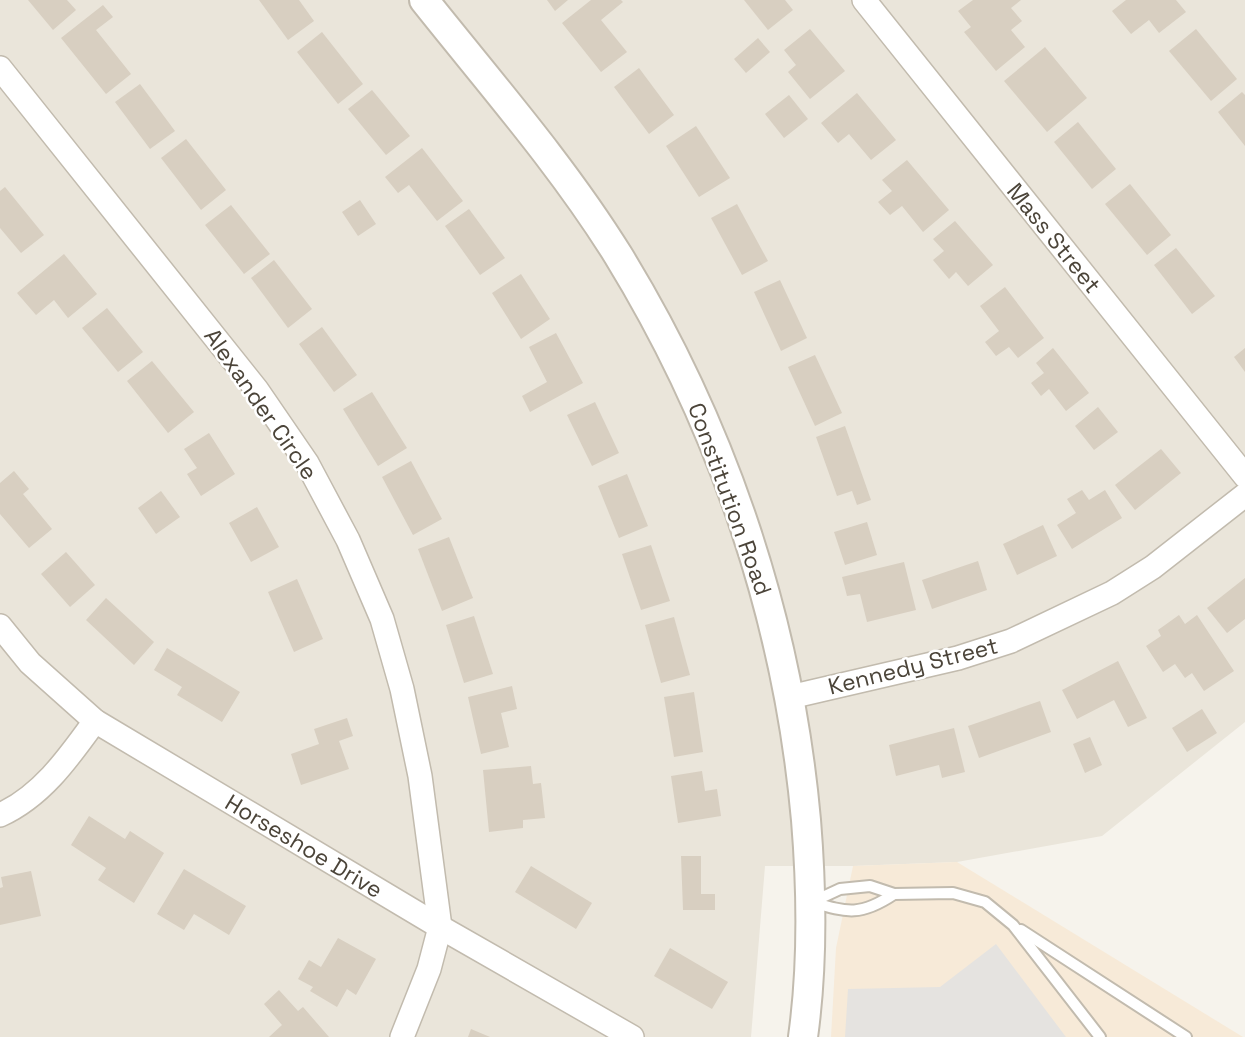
<svg xmlns="http://www.w3.org/2000/svg" width="1245" height="1037" font-family="'Space Grotesk',sans-serif">
  <rect width="100%" height="100%" fill="#f6f3ec"/>
  <path fill="#eae5da" d="M0,0H1245V722L1102,836L957,862L853,866H765L751,1037H0Z"/>
  <path fill="#f7ead8" d="M957,862L1243,1037H831L836,948L853,866Z"/>
  <path fill="#e5e3e0" d="M996,944L1066,1037H845L848,989L940,987Z"/>
  <g fill="#d8cfc1">
    <path d="M28,0H67L76,10L53,30Z"/>
    <path d="M259,0H299L314,21L288,40Z"/>
    <path d="M547,0H568L555,11Z"/>
    <path d="M591,0H621L623,2L601,20L627,52L601,72L562,23Z"/>
    <path d="M744,0H785L793,10L768,30Z"/>
    <path d="M973,0H1021L1011,8L1022,21L1011,30L1025,47L996,71L964,32L971,27L958,11Z"/>
    <path d="M1126,0H1176L1186,12L1159,33L1149,20L1131,34L1112,11Z"/>
    <path d="M103,5L113,17L96,30L131,74L106,94L61,38Z"/>
    <path d="M810,29L845,71L810,99L788,72L796,65L784,50Z"/>
    <path d="M1196,29L1237,79L1211,101L1169,51Z"/>
    <path d="M322,32L363,84L338,104L297,52Z"/>
    <path d="M758,38L770,52L746,73L734,59Z"/>
    <path d="M1045,47L1087,98L1047,132L1004,81Z"/>
    <path d="M639,68L674,115L649,134L614,87Z"/>
    <path d="M140,84L175,131L150,149L115,102Z"/>
    <path d="M372,90L410,136L386,155L348,109Z"/>
    <path d="M1242,92L1245,95V146L1218,112Z"/>
    <path d="M857,93L896,140L871,160L849,134L838,143L821,123Z"/>
    <path d="M789,95L808,119L784,138L765,114Z"/>
    <path d="M1078,122L1116,169L1092,189L1054,142Z"/>
    <path d="M696,126L730,178L699,197L666,146Z"/>
    <path d="M186,139L226,190L201,210L161,158Z"/>
    <path d="M422,148L463,201L437,221L409,185L398,193L385,177Z"/>
    <path d="M907,160L949,210L923,232L902,206L890,215L878,202L892,191L882,180Z"/>
    <path d="M1130,184L1171,235L1147,255L1105,204Z"/>
    <path d="M5,187L44,235L21,253L0,228V191Z"/>
    <path d="M360,200L376,224L358,236L342,212Z"/>
    <path d="M737,204L768,261L742,275L711,218Z"/>
    <path d="M231,205L270,254L244,274L205,225Z"/>
    <path d="M469,209L505,258L480,275L445,226Z"/>
    <path d="M955,221L993,265L968,286L956,272L949,279L933,260L944,251L933,239Z"/>
    <path d="M1176,248L1215,296L1192,314L1154,265Z"/>
    <path d="M64,254L97,294L68,318L54,300L36,315L17,293Z"/>
    <path d="M274,260L312,309L288,328L251,278Z"/>
    <path d="M521,274L550,319L521,339L492,293Z"/>
    <path d="M780,280L807,338L781,351L754,292Z"/>
    <path d="M1005,287L1044,338L1018,358L1009,347L996,356L985,342L999,331L980,306Z"/>
    <path d="M107,308L143,352L118,372L82,328Z"/>
    <path d="M322,327L357,375L334,392L299,344Z"/>
    <path d="M556,333L583,383L530,412L522,396L547,382L529,347Z"/>
    <path d="M1053,348L1089,393L1066,411L1049,389L1041,396L1031,383L1044,373L1036,363Z"/>
    <path d="M1245,348V372L1234,357Z"/>
    <path d="M815,355L842,413L815,426L788,367Z"/>
    <path d="M152,361L194,412L168,433L127,381Z"/>
    <path d="M372,392L407,448L378,466L343,409Z"/>
    <path d="M595,402L619,453L592,466L567,415Z"/>
    <path d="M1098,407L1118,432L1094,450L1075,426Z"/>
    <path d="M845,426L871,500L857,505L852,491L837,496L816,437Z"/>
    <path d="M209,433L235,474L201,496L187,474L197,468L184,449Z"/>
    <path d="M1161,449L1181,473L1135,510L1115,485Z"/>
    <path d="M411,461L442,519L413,535L382,477Z"/>
    <path d="M14,471L29,489L23,494L52,529L29,548L0,514V483Z"/>
    <path d="M627,474L648,526L619,538L598,486Z"/>
    <path d="M1082,490L1089,500L1105,490L1122,518L1072,549L1057,525L1076,513L1067,499Z"/>
    <path d="M161,491L180,517L156,534L138,508Z"/>
    <path d="M257,507L279,547L251,562L229,523Z"/>
    <path d="M867,522L877,555L845,565L834,532Z"/>
    <path d="M1043,525L1057,556L1017,575L1003,544Z"/>
    <path d="M449,537L473,598L442,611L418,549Z"/>
    <path d="M651,545L670,601L641,610L622,554Z"/>
    <path d="M66,552L95,585L70,607L41,574Z"/>
    <path d="M978,561L987,590L932,609L922,580Z"/>
    <path d="M904,562L916,610L867,622L860,594L847,596L842,577Z"/>
    <path d="M1245,578V619L1227,633L1207,608Z"/>
    <path d="M297,579L323,639L294,652L268,592Z"/>
    <path d="M106,598L154,642L134,665L86,620Z"/>
    <path d="M1179,615L1185,624L1197,615L1234,671L1204,691L1192,673L1185,678L1175,664L1163,672L1146,646L1161,636L1158,630Z"/>
    <path d="M474,616L493,674L464,683L446,625Z"/>
    <path d="M674,617L690,675L661,683L645,625Z"/>
    <path d="M167,648L240,692L222,722L177,695L182,687L154,670Z"/>
    <path d="M1118,661L1147,718L1128,727L1114,700L1077,719L1062,690Z"/>
    <path d="M512,686L517,709L501,713L509,747L481,754L468,697Z"/>
    <path d="M694,692L703,752L674,757L664,697Z"/>
    <path d="M1040,701L1051,732L979,758L968,726Z"/>
    <path d="M1202,709L1217,733L1187,752L1172,728Z"/>
    <path d="M347,718L353,736L339,741L349,769L301,785L291,754L319,744L314,729Z"/>
    <path d="M954,728L965,772L942,778L939,765L896,776L889,745Z"/>
    <path d="M1090,737L1102,765L1085,773L1073,744Z"/>
    <path d="M531,766L533,784L541,783L545,818L523,820V828L489,832L483,770Z"/>
    <path d="M702,771L705,791L717,789L721,816L678,823L671,776Z"/>
    <path d="M89,816L125,839L130,831L164,853L134,903L98,880L106,868L71,845Z"/>
    <path d="M681,856H701V894H715V910H683Z"/>
    <path d="M531,866L592,903L576,929L515,892Z"/>
    <path d="M184,869L246,906L229,935L194,914L184,930L157,914Z"/>
    <path d="M31,871L41,916L0,925V888L3,887L1,877Z"/>
    <path d="M338,938L376,959L356,995L347,989L337,1007L310,991L313,987L298,979L309,960L321,967Z"/>
    <path d="M670,948L728,982L712,1009L654,976Z"/>
    <path d="M279,990L298,1011L303,1007L329,1037H269L282,1025L264,1004Z"/>
    <path d="M471,1029L490,1037H468Z"/>
  </g>
  <g fill="none" stroke-linecap="round" stroke-linejoin="round">
    <defs>
      <g id="service">
        <path d="M812,902L840,889L870,886L894,894L953,893L985,902L1013,925L1100,1037"/>
        <path d="M812,902C848,913 861,916 894,894"/>
        <path d="M1021,930L1186,1037"/>
      </g>
      <g id="minor">
        <path d="M864,0L1245,476"/>
        <path d="M0,68L257,390L307,463L348,540L382,619L402,689L420,776L440,927L429,969L402,1037"/>
        <path d="M0,626L30,663L95,721L440,927L632,1037"/>
        <path d="M790,697L958,658L1011,641L1112,593L1153,567L1245,495"/>
        <path d="M0,815C42,796 69,757 95,721"/>
      </g>
      <path id="tertiary" d="M424,0C490,83 562,165 618,255C723,426 788,620 806,820C812,893 813,965 803,1037"/>
    </defs>
    <use href="#service" stroke="#c2bbae" stroke-width="14"/>
    <use href="#minor" stroke="#c2bbae" stroke-width="26"/>
    <use href="#tertiary" stroke="#c2bbae" stroke-width="32"/>
    <use href="#service" stroke="#fff" stroke-width="10"/>
    <use href="#minor" stroke="#fff" stroke-width="23"/>
    <use href="#tertiary" stroke="#fff" stroke-width="28"/>
  </g>
  <g text-anchor="middle" stroke-width="5" stroke-linejoin="round" paint-order="stroke">
    <g font-size="23" fill="#4b4439" stroke="#fff">
      <text transform="translate(1054 238) rotate(51)" y="8">Mass Street</text>
      <text transform="translate(261 404) rotate(55)" y="8">Alexander Circle</text>
      <text transform="translate(730 499) rotate(70)" y="8">Constitution Road</text>
      <text transform="translate(913 666) rotate(-14)" y="8">Kennedy Street</text>
      <text transform="translate(304 846) rotate(31)" y="8">Horseshoe Drive</text>
    </g>
  </g>
</svg>
